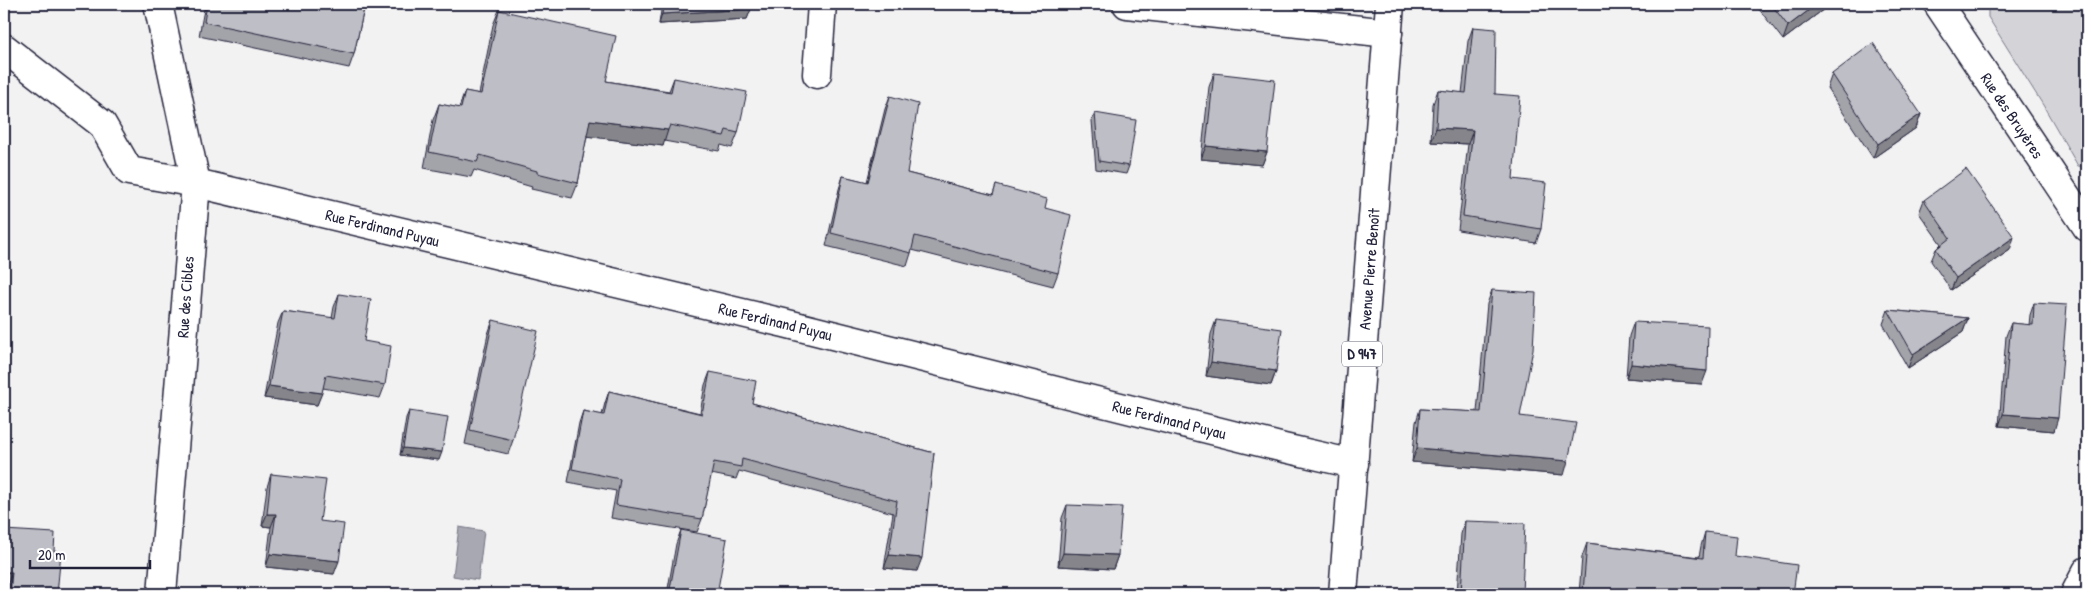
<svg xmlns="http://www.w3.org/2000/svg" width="2091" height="598" font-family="'Patrick Hand',sans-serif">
  <rect width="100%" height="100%" fill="#f2f2f3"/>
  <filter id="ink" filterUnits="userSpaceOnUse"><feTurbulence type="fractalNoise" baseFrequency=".02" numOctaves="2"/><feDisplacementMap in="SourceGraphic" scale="10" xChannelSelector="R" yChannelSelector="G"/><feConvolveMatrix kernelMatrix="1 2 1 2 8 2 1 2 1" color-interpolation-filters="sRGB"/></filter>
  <g filter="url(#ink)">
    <path fill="#d3d3d8" stroke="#7a7a8a" d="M1988,4H2087V167L2078,166L2043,105L1988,17Z"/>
    <path fill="#a8a8b2" stroke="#727282" d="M459,527L484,531L478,580L453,576Z"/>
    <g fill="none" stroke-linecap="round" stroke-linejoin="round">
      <defs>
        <g id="minor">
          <path d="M158,4L196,183L162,594"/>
          <path d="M1127,4L1388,33"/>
          <path id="s1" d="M1938,4L2087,227"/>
          <path id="s2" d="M4,48L102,124L129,171L196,183L784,323L1284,448L1354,464"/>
          <path d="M817,74L822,4"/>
          <path d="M2075,594L2087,571"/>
        </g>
        <g id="major">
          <path id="s3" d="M1343,594L1390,4"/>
        </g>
      </defs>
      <use href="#minor" stroke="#22223b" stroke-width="31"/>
      <use href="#major" stroke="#22223b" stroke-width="31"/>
      <use href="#minor" stroke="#fff" stroke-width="28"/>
      <use href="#major" stroke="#fff" stroke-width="28"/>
    </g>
    <g fill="#a3a3aa" stroke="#22223b">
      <path d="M205,4H365L354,54L349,68L199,36Z"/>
      <path d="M662,4H750L751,9L747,19L659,24Z"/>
      <path d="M1755,4H1829L1828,6L1783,40Z"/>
      <path d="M499,10L606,81L669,91L674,78L738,133L732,148L721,145L719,151L664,141L663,146L587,136L578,183L572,198L531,189L532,187L474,170L471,177L424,168L433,120L439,104L459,108L465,91L479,94L493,25Z"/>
      <path d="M1473,27L1495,94L1513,179L1541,229L1536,243L1458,230L1468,144L1431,142L1433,104L1438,90L1462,93L1468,41Z"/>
      <path d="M1214,73L1267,152L1262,165L1201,159L1209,87Z"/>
      <path d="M1832,74L1921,114L1916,128L1873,158L1827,88Z"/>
      <path d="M890,96L907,173L993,195L996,185L1045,208L1058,273L1053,286L912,250L907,266L826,246L839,189L843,176L867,182L885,109Z"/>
      <path d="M1095,113L1129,166L1126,174L1096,169L1092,121Z"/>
      <path d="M1924,200L2010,250L1951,290L1931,261L1936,249L1941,244L1919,213Z"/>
      <path d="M1492,290L1520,416L1564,475L1412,462L1416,422L1420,409L1477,412L1487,304Z"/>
      <path d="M339,294L364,341L385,385L380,398L323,388L317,405L264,398L278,323L283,311L332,318L334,307Z"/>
      <path d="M2034,303L2054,431L1999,426L2006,336L2011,323L2029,325L2030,315Z"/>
      <path d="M1888,310L1968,318L1963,332L1908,368L1883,324Z"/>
      <path d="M493,320L513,440L508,454L465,444L488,334Z"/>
      <path d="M1216,320L1276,371L1271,385L1206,376L1211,334Z"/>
      <path d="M1634,322L1702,384L1626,378L1629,336Z"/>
      <path d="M710,372L752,403L934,453L917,571L884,568L893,513L739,471L736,479L711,474L702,519L697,532L611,518L616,491L568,482L579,423L583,411L602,415L605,403L609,391L700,413L705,385Z"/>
      <path d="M409,411L439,460L400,455L406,418Z"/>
      <path d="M271,474L320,521L334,574L266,567L271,527L262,526L267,487Z"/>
      <path d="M1067,505L1118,555L1113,569L1058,566L1062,518Z"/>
      <path d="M1465,521L1522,594H1457L1461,534Z"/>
      <path d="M4,530L54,551L57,594H6L7,586H4Z"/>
      <path d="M681,530L717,594H667L676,544Z"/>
      <path d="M1705,532L1735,556L1793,594H1579L1582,557L1587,543L1699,557L1701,546Z"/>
    </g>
    <g fill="#85858b" stroke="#22223b">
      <path d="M1817,4H1829L1828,6L1783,40L1788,26Z"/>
      <path d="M751,9L747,19L659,24L662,14Z"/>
      <path d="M1921,114L1916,128L1873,158L1878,144Z"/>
      <path d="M590,120L668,130L663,146L585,136Z"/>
      <path d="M1436,128L1473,130L1468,144L1431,142Z"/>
      <path d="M1206,146L1267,152L1262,165L1201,159Z"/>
      <path d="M2014,237L2010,250L1951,290L1956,278Z"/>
      <path d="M1968,318L1963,332L1908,368L1913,354Z"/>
      <path d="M1211,362L1276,371L1271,385L1206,376Z"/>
      <path d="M1631,364L1707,371L1702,384L1626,378Z"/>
      <path d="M269,386L322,393L317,405L264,398Z"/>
      <path d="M2003,414L2058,418L2054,431L1999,426Z"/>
      <path d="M403,448L442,452L439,460L400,455Z"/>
      <path d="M1417,448L1568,461L1564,475L1412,462Z"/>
      <path d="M267,514H276L271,527L262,526Z"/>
      <path d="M1063,553L1118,555L1113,569L1058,566Z"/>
      <path d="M270,554L339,561L334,574L266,567Z"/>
      <path d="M889,555L922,558L917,571L884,568Z"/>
      <path d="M4,572H12L7,586H4Z"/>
    </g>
    <g fill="#bebec6" stroke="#22223b">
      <path d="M207,4H365L354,54L204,22Z"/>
      <path d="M664,4H750L751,9L662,14Z"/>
      <path d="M1771,4H1817L1788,26Z"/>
      <path d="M499,10L616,36L606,81L671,92L674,78L747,92L738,133L726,130L724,136L670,125L668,130L590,120L578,183L537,173V171L480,155L477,162L429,152L439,104L461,108L465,91L481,94Z"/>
      <path d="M1473,27L1496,29L1495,94L1520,96L1513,179L1546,183L1541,229L1463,216L1473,130L1436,128L1438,90L1466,93Z"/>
      <path d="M1873,43L1921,114L1878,144L1832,74Z"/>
      <path d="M1214,73L1275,80L1267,152L1206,146Z"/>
      <path d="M890,96L918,104L907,173L993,195L996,185L1047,199L1045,208L1071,215L1058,273L915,236L911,253L831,233L843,176L868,182Z"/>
      <path d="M1095,113L1136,120L1129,166L1099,161Z"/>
      <path d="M1966,169L2014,237L1956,278L1936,249L1950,238L1924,200Z"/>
      <path d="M1492,290L1536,293L1533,349L1520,416L1576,423L1568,461L1417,448L1420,409L1481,412Z"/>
      <path d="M339,294L371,299L364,341L391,346L385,385L326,375L322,393L269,386L283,311L335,318Z"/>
      <path d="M2034,303L2067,305L2058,418L2003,414L2011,323L2033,325Z"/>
      <path d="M1888,310L1968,318L1913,354Z"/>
      <path d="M493,320L538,331L513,440L470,430Z"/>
      <path d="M1216,320L1282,329L1276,371L1211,362Z"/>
      <path d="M1634,322L1708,326L1707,371L1631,364Z"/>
      <path d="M710,372L756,381L752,403L934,453L922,558L889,555L897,501L742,459L741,467L714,462L702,519L616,505L620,479L572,469L583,411L604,415L609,391L702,414Z"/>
      <path d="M409,411L448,417L442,452L403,448Z"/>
      <path d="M271,474L326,480L320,521L344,524L339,561L270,554L276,514H267Z"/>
      <path d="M1067,505L1122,507L1118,555L1063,553Z"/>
      <path d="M1465,521L1525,523L1522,594H1461Z"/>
      <path d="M4,530L55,533L54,551L61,552L57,594H10L12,572H4Z"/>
      <path d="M681,530L727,539L717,594H669Z"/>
      <path d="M1705,532L1737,536L1735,556L1797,565L1793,594H1596L1583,592L1587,543L1703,558Z"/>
    </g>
  </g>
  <g text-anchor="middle" stroke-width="4.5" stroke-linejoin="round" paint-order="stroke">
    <rect fill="#fff" stroke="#646476" stroke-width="1" x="1342" y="341.5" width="40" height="25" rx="4"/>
    <g font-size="15" font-weight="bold" fill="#22223b">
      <text x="1362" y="359">D 947</text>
    </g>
    <g font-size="16" fill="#22223b" stroke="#fff">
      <text dy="6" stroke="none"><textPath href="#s1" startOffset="134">Rue des Bruyères</textPath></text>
      <text dy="6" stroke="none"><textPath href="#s2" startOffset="438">Rue Ferdinand Puyau</textPath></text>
      <text dy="6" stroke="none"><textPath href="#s3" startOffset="326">Avenue Pierre Benoît</textPath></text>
      <text transform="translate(185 297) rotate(-86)" y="6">Rue des Cibles</text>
      <text dy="6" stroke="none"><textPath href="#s2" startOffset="842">Rue Ferdinand Puyau</textPath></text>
      <text dy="6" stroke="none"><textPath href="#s2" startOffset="1248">Rue Ferdinand Puyau</textPath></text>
    </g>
  </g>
  <rect width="2091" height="598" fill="none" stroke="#fff" stroke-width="20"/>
  <rect x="10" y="10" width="2071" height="578" fill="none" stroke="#22223b" stroke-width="2" filter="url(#ink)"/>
  <path d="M30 560v8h120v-8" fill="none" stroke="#22223b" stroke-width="2.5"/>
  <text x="38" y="560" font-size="15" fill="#22223b" stroke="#ffffff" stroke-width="4" paint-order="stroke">20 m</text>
</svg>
